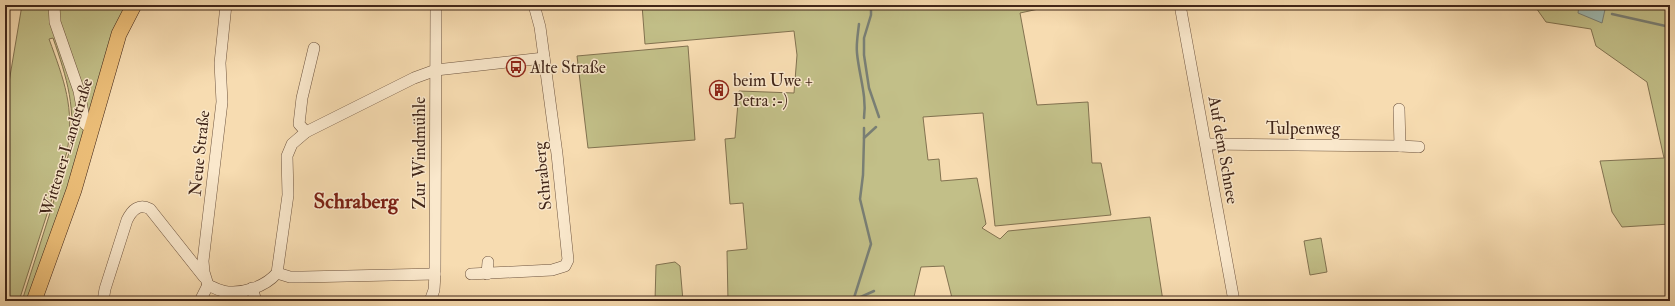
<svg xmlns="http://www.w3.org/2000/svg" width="1675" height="306" font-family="'IM FELL Double Pica',serif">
  <rect width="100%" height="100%" fill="#f7dcb1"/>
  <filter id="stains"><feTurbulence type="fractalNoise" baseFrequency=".005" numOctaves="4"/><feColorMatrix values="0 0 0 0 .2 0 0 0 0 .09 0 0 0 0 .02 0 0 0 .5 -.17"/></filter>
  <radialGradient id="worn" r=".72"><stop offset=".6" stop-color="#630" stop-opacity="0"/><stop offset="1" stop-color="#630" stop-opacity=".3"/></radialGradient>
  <g fill="#c2bf88" stroke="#827250">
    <path d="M22,5H129L70,188L30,301H22L69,153C77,110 67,78 53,38L49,39C64,80 75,108 67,152L19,301H5V106Z"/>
    <path d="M642,5H1057L1020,13L1037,105L1088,102L1092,163H1101L1111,215L995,226L983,113L923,117L928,160L939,159L941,181L977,178L986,224L982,228L1000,239L1008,231L1150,217L1163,301H968V297L952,298L944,266L921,267L913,301H728L727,251L747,249L743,203L730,204L725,139L735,138L739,91L794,93L797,55L794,31L645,44Z"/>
    <path d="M1534,5H1670V224L1622,227L1612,212L1600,161L1664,158L1647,82L1596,46L1591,29L1546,22Z"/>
    <path d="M688,46L695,140L588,148L577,56Z"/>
    <path d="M1321,238L1327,272L1310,275L1304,241Z"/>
    <path d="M675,262L680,266L683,301H655L656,265Z"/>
  </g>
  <path fill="#9ebab2" stroke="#797f75" d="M1579,5H1606L1602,23L1578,13Z"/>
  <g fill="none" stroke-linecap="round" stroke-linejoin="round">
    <g stroke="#797f75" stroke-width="2.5">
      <path d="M871,5V15L864,38V55L869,88L879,117"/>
      <path d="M1612,14L1670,27"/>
      <path d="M859,24C858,33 856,44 857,53C859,75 867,96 864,118"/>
      <path d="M864,128V138"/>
      <path d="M854,300L874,291"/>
      <path d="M853,301L871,244L860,199L863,175L864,138L876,127"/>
    </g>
    <defs>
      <g id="minor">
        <path d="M54,5L55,22L79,91L85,124L92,129"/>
        <path d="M1180,5L1234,301"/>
        <path d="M306,132L299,124L302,98L314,48"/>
        <path d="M1206,144L1400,146L1399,109"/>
        <path d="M1400,146L1419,147"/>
        <path d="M277,273L290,277H303L435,274"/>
        <path d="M471,274L552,270L565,266L568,260L557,154L540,27L534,5"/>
        <path d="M487,274L488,262"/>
        <path d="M208,285C213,287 217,290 223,291C241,295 265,287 277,273L288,195L287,156L292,144L306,132L414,78L436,70L544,58"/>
        <path d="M208,285L204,272L203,261L222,102L220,63L226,5"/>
        <path d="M252,288L256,301"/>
        <path d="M103,301L105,289L127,220C132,210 139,203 150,209L204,277"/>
        <path d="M200,301L208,285"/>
        <path d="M430,301L434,290L435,274L436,5"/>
      </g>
      <path id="major" d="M34,301L74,190L119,34L134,5"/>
    </defs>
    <use href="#minor" stroke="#6e543f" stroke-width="12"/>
    <use href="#major" stroke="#412619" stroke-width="16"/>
    <use href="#minor" stroke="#fae8cc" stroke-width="11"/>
    <use href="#major" stroke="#ecbe78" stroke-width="15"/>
  </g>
  <defs>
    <symbol id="bus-ring" viewBox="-11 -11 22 22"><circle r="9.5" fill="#fae8cc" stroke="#8f2418" stroke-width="1.5"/><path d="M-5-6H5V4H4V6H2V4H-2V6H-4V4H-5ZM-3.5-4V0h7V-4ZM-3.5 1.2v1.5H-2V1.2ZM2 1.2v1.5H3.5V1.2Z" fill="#8f2418"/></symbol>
    <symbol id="building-ring" viewBox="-11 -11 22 22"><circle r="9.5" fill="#fae8cc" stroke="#8f2418" stroke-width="1.5"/><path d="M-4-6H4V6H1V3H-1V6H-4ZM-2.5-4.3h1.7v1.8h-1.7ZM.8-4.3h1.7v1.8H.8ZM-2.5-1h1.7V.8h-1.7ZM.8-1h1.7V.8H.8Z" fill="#8f2418"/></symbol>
  </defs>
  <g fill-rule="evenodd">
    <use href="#bus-ring" x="505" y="56" width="22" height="22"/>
    <use href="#building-ring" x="708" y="79" width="22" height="22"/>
  </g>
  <g text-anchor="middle" stroke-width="3" stroke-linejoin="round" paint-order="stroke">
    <g font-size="17" fill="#412619" stroke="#fae8cc" text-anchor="start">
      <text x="530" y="73">Alte Straße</text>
      <text x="733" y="86">beim Uwe +<tspan x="733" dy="20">Petra :-)</tspan></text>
    </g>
    <g font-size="17" fill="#412619" stroke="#fae8cc">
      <text x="1303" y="134">Tulpenweg</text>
      <text transform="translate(66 147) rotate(-73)" y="6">Wittener Landstraße</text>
      <text transform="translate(1224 150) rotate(80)" y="6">Auf dem Schnee</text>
      <text transform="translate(199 153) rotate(-84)" y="6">Neue Straße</text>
      <text transform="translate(419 153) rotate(-90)" y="6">Zur Windmühle</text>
      <text transform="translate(542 176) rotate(-96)" y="6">Schraberg</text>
    </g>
    <g font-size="21" font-weight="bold" fill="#7a1f14" stroke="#fae8cc">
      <text x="356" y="208">Schraberg</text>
    </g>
  </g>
  <rect width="1675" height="306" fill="none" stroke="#f7dcb1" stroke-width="20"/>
  <rect x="6" y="6" width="1663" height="294" fill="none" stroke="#412619" stroke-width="2"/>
  <rect x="10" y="10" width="1655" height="286" fill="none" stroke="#412619"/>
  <rect width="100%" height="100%" filter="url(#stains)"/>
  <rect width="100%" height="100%" fill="url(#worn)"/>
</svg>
